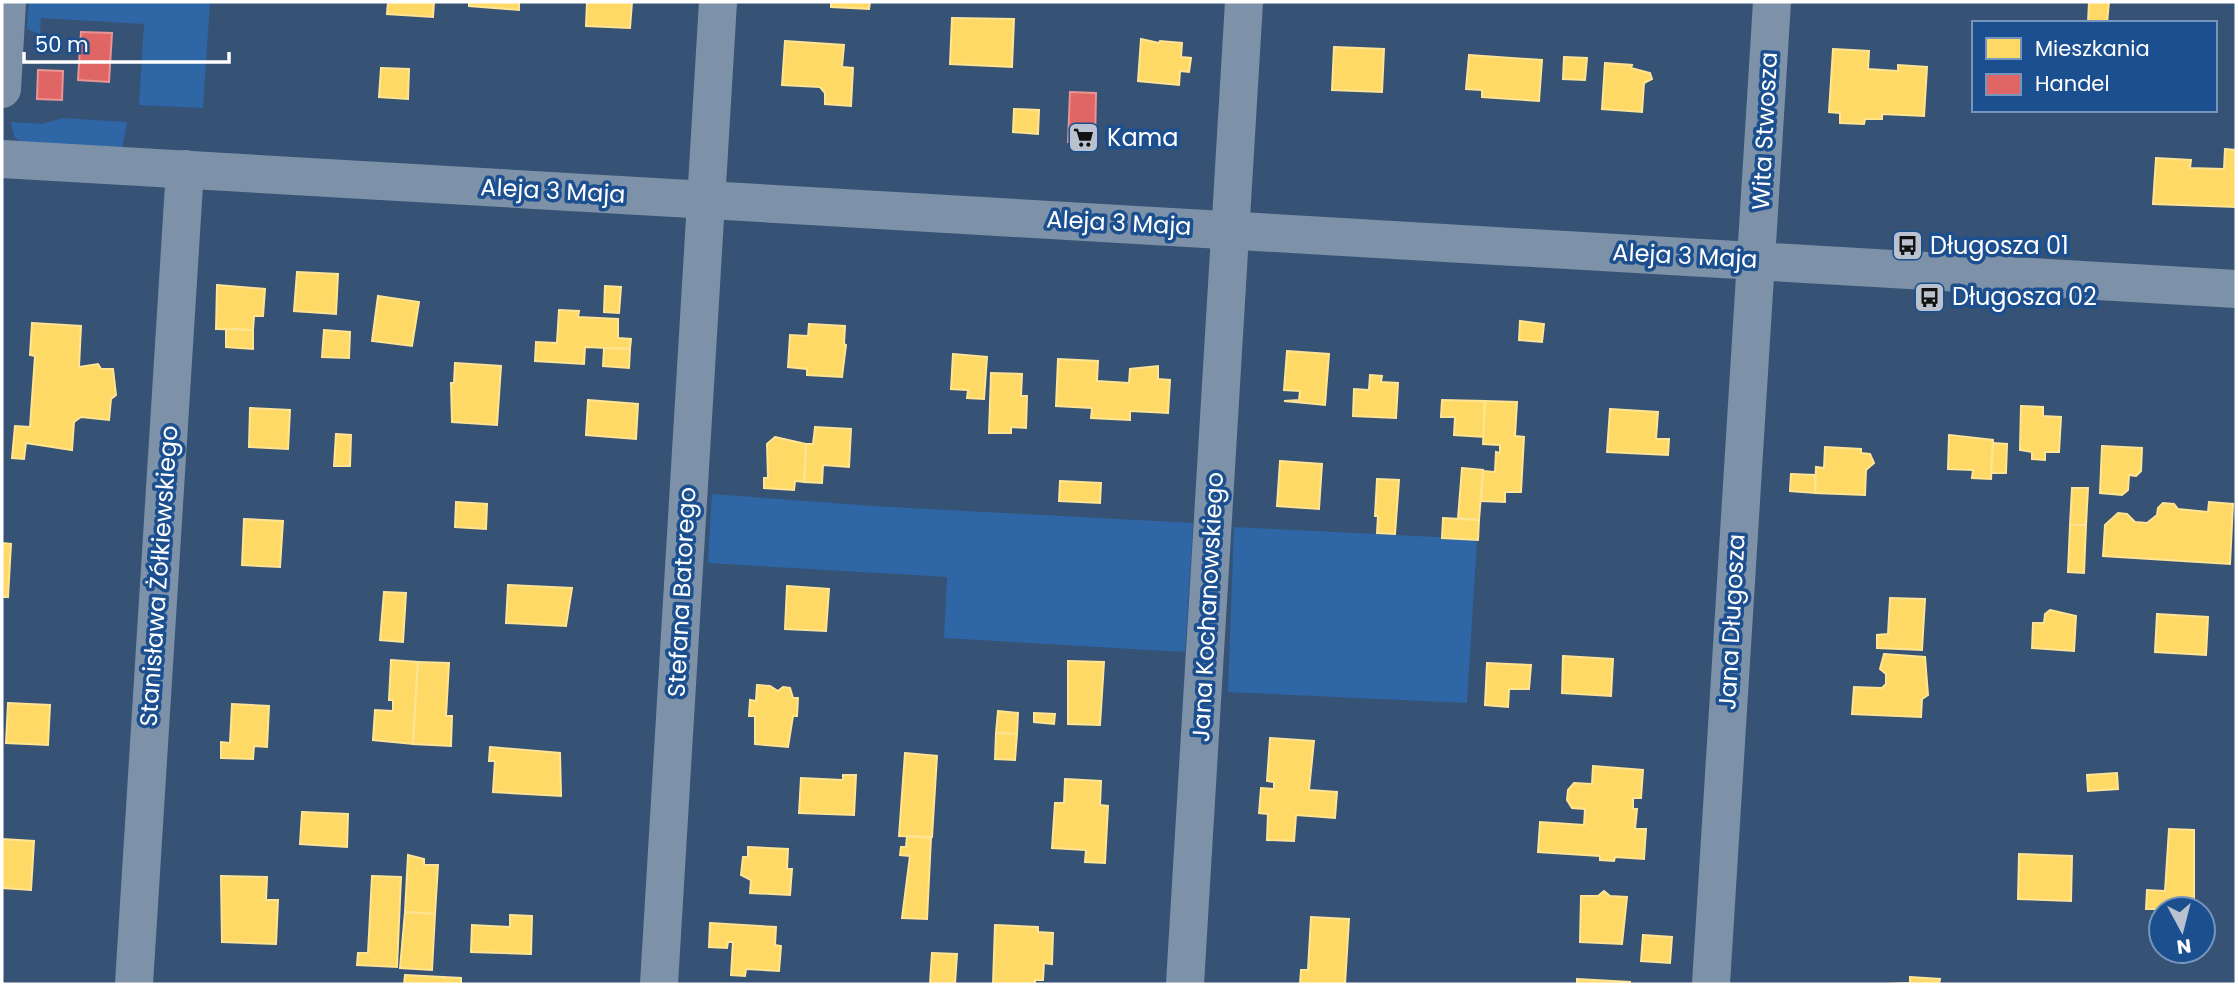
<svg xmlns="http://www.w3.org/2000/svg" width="2238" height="986" font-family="Poppins,sans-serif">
  <rect width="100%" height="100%" fill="#365274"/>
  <g fill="#2f66a5">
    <path d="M29,2H210L203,108L139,105L144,24L41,18L40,34L27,29Z"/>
    <path d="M63,118L127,122L122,150L23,145L14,136L11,122L42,124Z"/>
    <path d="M712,494L874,506L1193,523L1185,652L944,638L947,577L708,563Z"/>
    <path d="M1234,527L1477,539L1467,703L1228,692Z"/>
  </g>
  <g fill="#ffd966" stroke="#ffe494" stroke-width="2">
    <path d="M388,2H434L433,17L387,14Z"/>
    <path d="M469,2H519V10L469,6Z"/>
    <path d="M587,2H632L630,28L586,26Z"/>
    <path d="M831,2H870L869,9L831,7Z"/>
    <path d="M2089,2H2109L2107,23H2088Z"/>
    <path d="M952,18L1014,19L1012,67L950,64Z"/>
    <path d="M1141,39L1159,43L1160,41L1182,43L1181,57L1191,58L1189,72L1180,71L1179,85L1138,81Z"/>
    <path d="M785,41L844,45L842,67L853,68L851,106L825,104V93L820,87L782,85Z"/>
    <path d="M1334,47L1384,49L1382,92L1332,90Z"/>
    <path d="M1833,49L1869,51L1868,69L1898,71V65L1927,67L1924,116L1882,114V119H1865L1864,124L1840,123V113L1829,112Z"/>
    <path d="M1469,55L1542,60L1539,101L1482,97V90L1466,89Z"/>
    <path d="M1564,57L1587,58L1585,80L1563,79Z"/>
    <path d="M1605,63L1632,65L1631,68L1650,73L1652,79L1644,83L1642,112L1602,109Z"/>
    <path d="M381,68L409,69L408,99L379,97Z"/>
    <path d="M1014,109L1039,110L1038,134L1013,132Z"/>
    <path d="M2225,149L2236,150V207L2153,204L2156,158L2191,160L2190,168L2224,169Z"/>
    <path d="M297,272L338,274L336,314L294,311Z"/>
    <path d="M217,285L265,289L263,316H254L253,330L216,329Z"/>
    <path d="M605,286L621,287L619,313L604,312Z"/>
    <path d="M378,296L419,302L412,346L372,341Z"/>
    <path d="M559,310L579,311L578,317L618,319V338L631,339L630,349L585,347L584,364L535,361L536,342L557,343Z"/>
    <path d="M1520,321L1544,324L1542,342L1519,340Z"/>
    <path d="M32,323L81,326L79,367L98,364L101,369H113L116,395L111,399L109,420L81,417L74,422L72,450L26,443L24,459L12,458L15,426L30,427L35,356L30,355Z"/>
    <path d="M809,324L845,326L844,344L846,345L842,377L807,375V369L788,367L790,335L808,336Z"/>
    <path d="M226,329L253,330V349L226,347Z"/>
    <path d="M324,330L350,332L349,358L322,357Z"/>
    <path d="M604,348L630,349L629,368L603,366Z"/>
    <path d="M1287,351L1329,354L1325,405L1284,401L1299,400L1300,391L1284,390Z"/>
    <path d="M953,354L987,357L984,399L967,398L968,390L951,389Z"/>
    <path d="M1058,359L1098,361L1097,381L1129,383L1130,369L1158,366V379L1170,380L1168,413L1130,411V420L1091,418L1092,408L1056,406Z"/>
    <path d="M455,363L501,366L497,425L452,422L451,383H454Z"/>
    <path d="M991,373L1022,374L1021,396H1027L1026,428L1011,427V433H989Z"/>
    <path d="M1370,375L1382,376L1381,382L1398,383L1396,418L1353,416L1354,389L1369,390Z"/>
    <path d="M588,400L638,404L636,439L586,435Z"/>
    <path d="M1442,400L1485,401L1484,437L1454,435L1455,417H1441Z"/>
    <path d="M1485,401L1517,402L1515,436L1524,437L1521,492H1505V502L1481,501L1483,471L1495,472L1496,452L1500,453V445L1483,444Z"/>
    <path d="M2021,406L2043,407V416L2061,417L2059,452H2045V460L2032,459V452L2020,450Z"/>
    <path d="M250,408L290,410L288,449L249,447Z"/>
    <path d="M1610,409L1658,412L1656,439H1669L1668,455L1607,452Z"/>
    <path d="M815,427L851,429L849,467L823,465L822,483L804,482L806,444H813Z"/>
    <path d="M336,434L351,435L350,466H334Z"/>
    <path d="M1949,435L1993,440L1991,479L1972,478L1973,470L1948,469Z"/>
    <path d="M775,437L806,444L804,482L795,481L794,490L764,488V478H768L767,444Z"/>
    <path d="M1993,443L2007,444L2006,473H1991Z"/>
    <path d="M2102,446L2142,448L2141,471L2136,476L2129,475L2128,490L2122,495L2100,493Z"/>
    <path d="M1825,447L1861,449V453L1870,454L1874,463L1866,470L1865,495L1815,493L1816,467L1824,468Z"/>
    <path d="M1280,461L1322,464L1319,509L1277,506Z"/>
    <path d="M1462,468L1483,470L1479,520L1458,518Z"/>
    <path d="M1791,474L1815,475V493L1790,491Z"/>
    <path d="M1377,479L1399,480L1395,534L1377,533L1378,516H1375Z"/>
    <path d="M1060,481L1101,483L1100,503L1059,501Z"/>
    <path d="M2072,488H2088L2086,525H2070Z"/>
    <path d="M456,502L487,504L486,529L455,527Z"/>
    <path d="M2209,502L2233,504L2230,564L2103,556L2105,525L2118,513L2127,514L2135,522L2147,523L2157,515L2158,508L2163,503L2174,504L2178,509L2208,512Z"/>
    <path d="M1443,518L1479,520L1478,540L1442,538Z"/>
    <path d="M244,519L283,521L280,567L242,565Z"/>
    <path d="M2070,525H2086L2084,573L2068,572Z"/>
    <path d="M2,543L11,544L8,597H2Z"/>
    <path d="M508,585L572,588L566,626L506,623Z"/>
    <path d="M787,586L829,589L826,631L785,629Z"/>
    <path d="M384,592L406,593L403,642L380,640Z"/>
    <path d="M1890,598L1925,599L1922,650L1877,648V635L1888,634Z"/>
    <path d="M2050,610L2076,616L2074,651L2032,648L2033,623H2044L2045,614Z"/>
    <path d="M2157,614L2208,617L2206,655L2155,652Z"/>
    <path d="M1884,654L1925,657L1928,695L1922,699L1921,717L1852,714L1854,687L1882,688L1886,684V674L1880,669Z"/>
    <path d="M1563,656L1613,659L1611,696L1562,693Z"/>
    <path d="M391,660L418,662L413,744L373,740L375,710L393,711V700H389Z"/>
    <path d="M1068,661L1104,662L1100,725L1068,724Z"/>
    <path d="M418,662L449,663L446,716H452L451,746L413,744Z"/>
    <path d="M1487,663L1531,665L1529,689H1509L1508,707L1485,705Z"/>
    <path d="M757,685L770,686L778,691L783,687L790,688L793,698H798L797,716H793L788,747L755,744V716H749L750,700L756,701Z"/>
    <path d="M8,703L50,705L48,745L6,743Z"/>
    <path d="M232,704L269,706L267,747L254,746L253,759L221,758V742L230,743Z"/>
    <path d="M998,711L1018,713L1017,734L996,733Z"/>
    <path d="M1034,713L1055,714L1054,724L1034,722Z"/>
    <path d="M996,733L1017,734L1015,760L995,759Z"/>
    <path d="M1270,738L1314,741L1309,790L1337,792L1335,818L1296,815L1294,841L1267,840L1268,814L1259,813L1261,788L1274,789V782L1267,781Z"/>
    <path d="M490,747L560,753L561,796L493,792L495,761H489Z"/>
    <path d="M905,753L937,756L932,837L899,836Z"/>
    <path d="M1593,766L1643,770L1641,798H1633V809H1637L1635,829H1646L1644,859L1615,857L1614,861L1600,860V856L1538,852L1540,822L1584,825L1585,809L1572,808L1567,800L1568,790L1574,783L1592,784Z"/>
    <path d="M2117,773L2118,789L2088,791L2087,775Z"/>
    <path d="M843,775H856L854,815L799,813L801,778L843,780Z"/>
    <path d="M1065,779L1101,781L1100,805L1108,806L1105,863L1085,862L1086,850L1052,848L1055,803H1064Z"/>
    <path d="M302,812L348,814L347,847L300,844Z"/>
    <path d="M2169,829L2194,830V909H2146L2147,890L2165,891Z"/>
    <path d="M907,836L931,838L927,919L902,918L910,856L900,855L901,847H906Z"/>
    <path d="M2,839L34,841L31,890L2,888Z"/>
    <path d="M748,847L788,849L787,869H792L790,895L750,893L751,880L741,875L743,857H748Z"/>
    <path d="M2019,854L2072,856L2071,901L2018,899Z"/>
    <path d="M408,855L424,859V865H438L435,914L405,912Z"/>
    <path d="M221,876L267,877L266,900H278L276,944L222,942Z"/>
    <path d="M372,876L401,877L397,967L357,965L358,953H368Z"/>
    <path d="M1604,891L1610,896L1627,897L1622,944L1580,942L1581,896H1598Z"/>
    <path d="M405,912L435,914L432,970L400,968Z"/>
    <path d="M510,915L532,916L531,954L471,952L472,925L510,927Z"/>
    <path d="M1311,917L1349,919L1345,984H1300L1301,970H1308Z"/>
    <path d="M710,923L776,927L775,945L781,946L779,971L746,969L745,976L731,975L733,942H728L727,948L709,947Z"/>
    <path d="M995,925L1038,927V932L1053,933L1052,964L1044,963L1043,980H1035V984H993Z"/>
    <path d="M1643,935L1672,937L1670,963L1641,961Z"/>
    <path d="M932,953L957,954L955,984H930Z"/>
    <path d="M405,975L461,978V984H404Z"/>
    <path d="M1910,977L1940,979L1939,984H1888L1910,983Z"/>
    <path d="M1577,979L1630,982V984H1577Z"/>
  </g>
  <g fill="#e06666" stroke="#e99494" stroke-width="2">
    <path d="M81,32L112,33L109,82L78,80Z"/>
    <path d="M38,70L63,71L62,100L37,99Z"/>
    <path d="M1070,92L1096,93L1095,143L1068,142Z"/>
  </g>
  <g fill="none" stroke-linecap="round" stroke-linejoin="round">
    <g stroke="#7d92a8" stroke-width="38">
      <path d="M2,89L7,2"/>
      <path d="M2,159L2236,289"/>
      <path d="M134,984L185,169"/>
      <path d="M659,984L718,2"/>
      <path d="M1185,984L1244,2"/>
      <path d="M1711,984L1772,2"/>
    </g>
  </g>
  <defs>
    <symbol id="supermarket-square" viewBox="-11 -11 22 22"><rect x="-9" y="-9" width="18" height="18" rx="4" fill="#b9c2ce" stroke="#1b4f8f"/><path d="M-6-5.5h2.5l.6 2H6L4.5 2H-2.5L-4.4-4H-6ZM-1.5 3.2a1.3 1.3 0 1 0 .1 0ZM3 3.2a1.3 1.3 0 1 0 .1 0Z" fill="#111"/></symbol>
    <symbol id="bus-square" viewBox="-11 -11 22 22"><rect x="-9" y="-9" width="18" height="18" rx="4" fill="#b9c2ce" stroke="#1b4f8f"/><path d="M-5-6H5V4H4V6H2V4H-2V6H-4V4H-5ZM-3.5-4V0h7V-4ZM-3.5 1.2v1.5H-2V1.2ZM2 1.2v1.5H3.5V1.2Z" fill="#111"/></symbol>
  </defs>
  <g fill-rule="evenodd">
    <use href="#supermarket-square" x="1066" y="120" width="35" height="35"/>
    <use href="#bus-square" x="1890" y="228" width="35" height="35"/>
    <use href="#bus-square" x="1912" y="280" width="35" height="35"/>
  </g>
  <g text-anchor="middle" stroke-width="7" stroke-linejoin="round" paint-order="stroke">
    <g font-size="24" fill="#fff" stroke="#1b4f8f">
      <text transform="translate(1765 131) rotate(-87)" y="8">Wita Stwosza</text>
      <text transform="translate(553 191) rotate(3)" y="8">Aleja 3 Maja</text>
      <text transform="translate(1119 223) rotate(3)" y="8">Aleja 3 Maja</text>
      <text transform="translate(1685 256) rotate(3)" y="8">Aleja 3 Maja</text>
      <text transform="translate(159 576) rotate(-86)" y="8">Stanisława Żółkiewskiego</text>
      <text transform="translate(682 592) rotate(-87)" y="8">Stefana Batorego</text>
      <text transform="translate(1208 607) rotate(-87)" y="8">Jana Kochanowskiego</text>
      <text transform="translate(1732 622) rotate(-87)" y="8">Jana Długosza</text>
    </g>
    <g font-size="24" fill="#fff" stroke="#1b4f8f" text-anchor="start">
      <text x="1107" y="146">Kama</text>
      <text x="1930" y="254">Długosza 01</text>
      <text x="1952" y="305">Długosza 02</text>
    </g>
  </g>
  <rect width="2238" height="986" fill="none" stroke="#ffffff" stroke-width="7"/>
  <rect x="1972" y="21" width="245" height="91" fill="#1b4f8f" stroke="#7695bc" stroke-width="2"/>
  <rect x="1986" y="38" width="35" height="21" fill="#ffd966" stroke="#7695bc" stroke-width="2"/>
  <text x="2035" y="56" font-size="21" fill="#ffffff">Mieszkania</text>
  <rect x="1986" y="74" width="35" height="21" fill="#e06666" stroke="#7695bc" stroke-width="2"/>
  <text x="2035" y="91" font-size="21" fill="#ffffff">Handel</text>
  <g transform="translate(2182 930) rotate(173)"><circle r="33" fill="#1b4f8f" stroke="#7695bc" stroke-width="2"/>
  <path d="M0-5L12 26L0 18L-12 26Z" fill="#b9c2ce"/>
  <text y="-10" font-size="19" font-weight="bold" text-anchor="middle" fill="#ffffff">N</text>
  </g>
  <path d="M24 52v10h205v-10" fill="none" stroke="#ffffff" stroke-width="3.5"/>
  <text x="35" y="52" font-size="21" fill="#ffffff" stroke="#1b4f8f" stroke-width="5" paint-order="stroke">50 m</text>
</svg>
